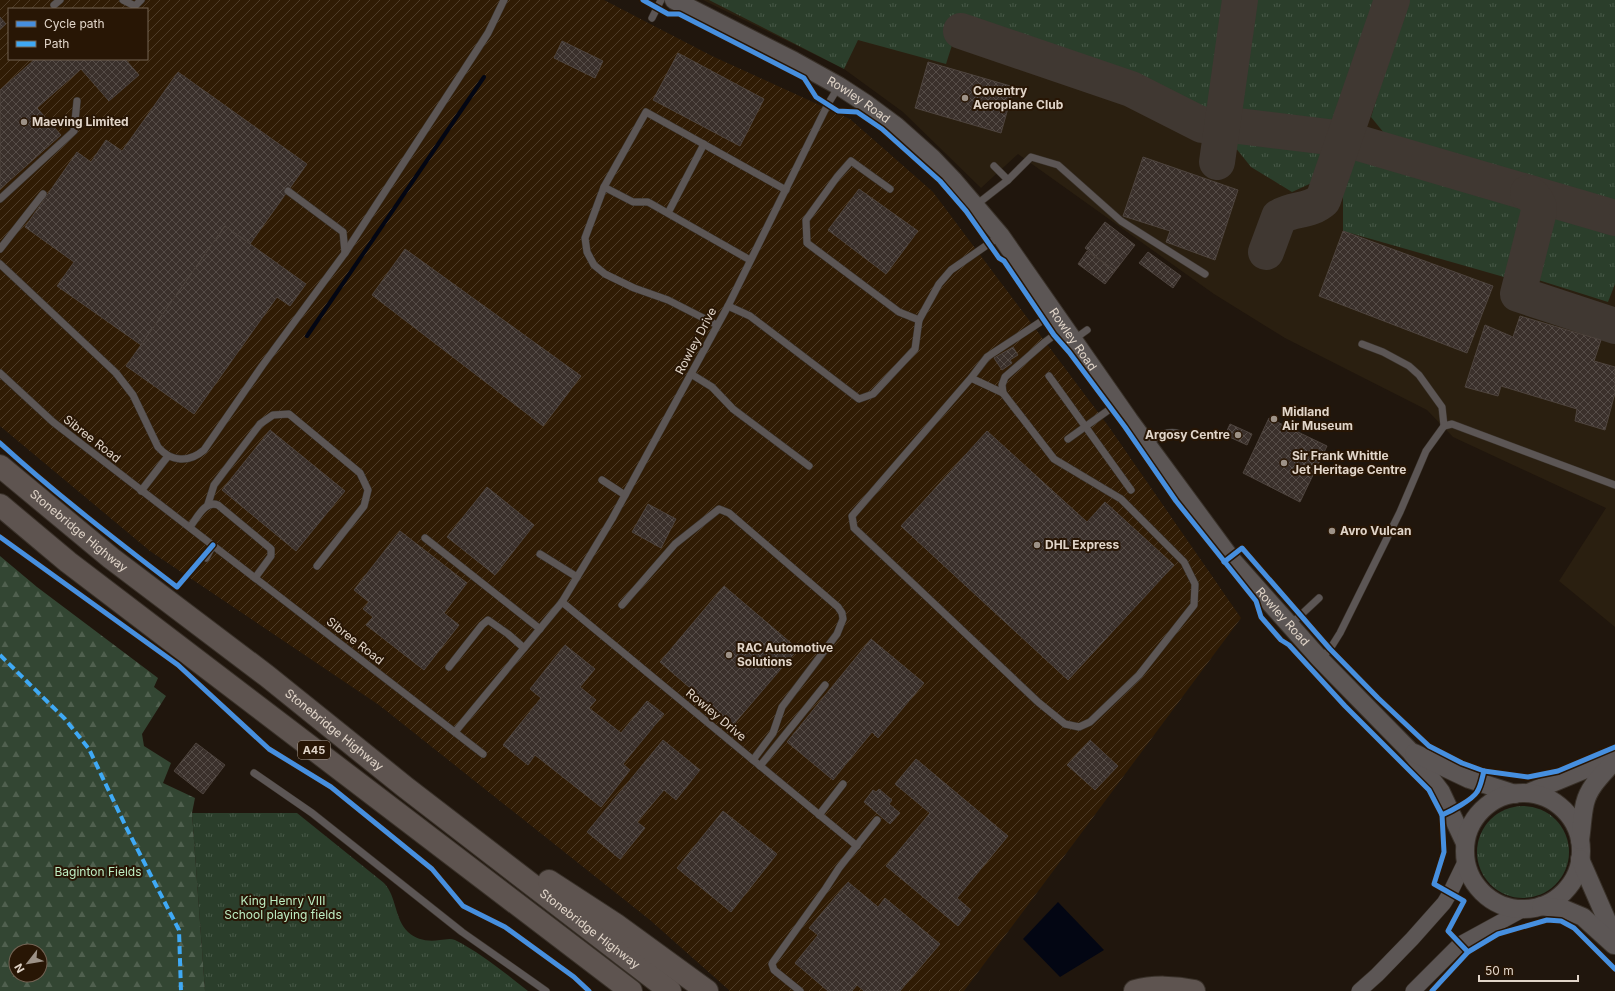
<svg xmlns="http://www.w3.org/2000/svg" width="1615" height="991" font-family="Inter,sans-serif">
  <defs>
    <pattern id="industrial-furrows" width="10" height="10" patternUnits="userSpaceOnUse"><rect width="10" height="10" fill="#301c05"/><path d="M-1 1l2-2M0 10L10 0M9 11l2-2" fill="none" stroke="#4e3c28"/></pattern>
    <pattern id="grass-tufts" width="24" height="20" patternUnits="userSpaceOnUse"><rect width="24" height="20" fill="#2b3e2b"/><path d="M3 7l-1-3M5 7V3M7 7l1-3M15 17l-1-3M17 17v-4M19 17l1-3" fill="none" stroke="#495948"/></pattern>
    <pattern id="forest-firs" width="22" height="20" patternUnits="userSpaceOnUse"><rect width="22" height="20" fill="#334633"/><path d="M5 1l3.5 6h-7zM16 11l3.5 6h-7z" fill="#50604f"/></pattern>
    <pattern id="building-cross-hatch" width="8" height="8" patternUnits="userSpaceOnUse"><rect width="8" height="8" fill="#3a302b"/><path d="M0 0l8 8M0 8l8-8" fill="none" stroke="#564d48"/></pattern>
  </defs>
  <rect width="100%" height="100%" fill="#20160d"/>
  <path fill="#2a1f10" d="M703,0H1615V627L1559,581L1606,508L1453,437L1427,410L1285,338L1214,294L1018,154L981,188L903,112L844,69Z"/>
  <path fill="url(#industrial-furrows)" fill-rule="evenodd" d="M0,0H604L712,56L850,119L933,192L1109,427L1241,618L964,991H730L650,920L379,705L150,551L0,426ZM9,9H147V59H9Z"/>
  <g fill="url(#grass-tufts)">
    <path d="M709,0H1232L1219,104L1208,108L960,20L946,64L858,40L844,69Z"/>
    <path d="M1249,0H1378L1316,181L1292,192L1251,167L1231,142Z"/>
    <path d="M1407,0H1615V201L1384,133L1371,117Z"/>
    <path d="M1365,154L1526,201L1504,277L1343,231V176L1355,159Z"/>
    <path d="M1551,211L1615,229V284L1608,302L1532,278Z"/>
    <circle cx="1523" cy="852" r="46"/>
    <path d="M192,813H297L384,883C397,897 394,918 408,932C417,940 428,942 440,940C445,940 449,938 455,940C481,953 505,973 528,991H205Z"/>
  </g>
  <path fill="url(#forest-firs)" fill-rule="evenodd" d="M0,556L37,587L158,678L154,687L166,696L142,734L144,746L171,763L163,783L195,798L192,813L205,991H0ZM16,951H40V975H16Z"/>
  <path fill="#030613" d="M1058,902L1104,950L1060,977L1023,939Z"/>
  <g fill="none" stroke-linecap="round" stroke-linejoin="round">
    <path stroke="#030613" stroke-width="4" d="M307,336L484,77"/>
    <g stroke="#403832" stroke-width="36">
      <path d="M961,31L1131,89L1202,125L1222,124L1345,139L1615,218"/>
      <path d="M1217,162L1240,0"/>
      <path d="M1528,193C1535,198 1539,203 1539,211L1518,294L1615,326"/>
      <path d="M1266,252L1279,217C1293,208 1310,212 1323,200L1392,0"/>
    </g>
  </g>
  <g fill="url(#building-cross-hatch)" stroke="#4e443e">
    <path d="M0,17L6,24L0,29Z"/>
    <path d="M562,41L603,61L595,78L554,58Z"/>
    <path d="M678,53L764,99L740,146L653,100Z"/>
    <path d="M35,59H125L139,75L109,101L81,69L37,108L61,135L0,189V90Z"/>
    <path d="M928,62L1014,87L1001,133L915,108Z"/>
    <path d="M178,72L307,164L250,244L225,226L141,345L57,286L74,262L25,227L77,152L91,162L106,140L122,151Z"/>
    <path d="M1143,157L1238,190L1215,260L1166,242L1170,231L1123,216Z"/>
    <path d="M859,189L918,231L886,274L828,230Z"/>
    <path d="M1105,222L1135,245L1115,271L1085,248Z"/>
    <path d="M225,226L306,284L290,306L277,297L194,414L126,366Z"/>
    <path d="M1343,231L1493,286L1467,353L1319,296Z"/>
    <path d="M405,249L581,376L543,426L372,295Z"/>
    <path d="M1087,251L1115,271L1105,284L1078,264Z"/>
    <path d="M1148,252L1181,276L1173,288L1139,263Z"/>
    <path d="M1520,316L1601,340L1594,361L1615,367V393L1605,430L1575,421L1577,409L1501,386L1498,396L1465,387L1485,325L1513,337Z"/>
    <path d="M1013,347L1018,355L1010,360L1012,363L1002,370L994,358Z"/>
    <path d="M1269,418L1327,446L1300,502L1243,473Z"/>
    <path d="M1230,424L1252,434L1247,445L1225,435Z"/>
    <path d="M270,430L345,491L296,551L222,490Z"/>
    <path d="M987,431L1087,522L1105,502L1174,565L1068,680L901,526Z"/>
    <path d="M487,487L534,525L495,575L447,537Z"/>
    <path d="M648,504L676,519L661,548L632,532Z"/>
    <path d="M400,531L467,583L444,613L459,625L424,670L366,625L373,617L363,609L369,602L354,590Z"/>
    <path d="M724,586L798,649L733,725L660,662Z"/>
    <path d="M871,639L924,683L878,738L872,732L833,780L787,742Z"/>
    <path d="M565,645L595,669L580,687L596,700L589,708L621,733L647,701L664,714L623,764L630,770L601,807L535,755L528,765L503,745L541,698L530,689Z"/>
    <path d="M663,740L700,770L676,800L664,790L637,822L645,828L620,859L587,832Z"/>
    <path d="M1090,740L1118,766L1095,790L1067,765Z"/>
    <path d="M196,743L225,765L203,794L174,771Z"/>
    <path d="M916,759L1008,836L957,898L971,910L958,926L886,866L930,813L895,784Z"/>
    <path d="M879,789L892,800L889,804L900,813L890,824L864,802L873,790L876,792Z"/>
    <path d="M723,811L777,854L731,912L677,868Z"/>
    <path d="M848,882L878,907L885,898L940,944L900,991H864L857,985L852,991H828L795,963L818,935L809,928Z"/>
  </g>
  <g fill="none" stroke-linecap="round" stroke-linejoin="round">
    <defs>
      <g id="service">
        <path d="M123,0L135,6L141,0"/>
        <path d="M54,5L60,0"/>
        <path d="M652,18L661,0"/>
        <path d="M1008,180L1031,157L1058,165L1121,221L1205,274"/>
        <path d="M604,187L585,238L587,252L594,265L605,274L634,288L668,300L717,325"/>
        <path d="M890,189L851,161L837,177L806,220L807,243L899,312L919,320L939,284L951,270L1000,236"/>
        <path d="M0,199L74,131L77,101"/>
        <path d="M976,205L1008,180L994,166"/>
        <path d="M668,213L704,144"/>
        <path d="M0,249L43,194"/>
        <path d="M345,253L488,33L504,0"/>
        <path d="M750,260L648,202H633L604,187L646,112L786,190"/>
        <path d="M0,264L116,373L133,395L158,447C171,462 189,463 204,450L262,366L345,253L343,232L288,191"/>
        <path d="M728,306L750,316L859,399L873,394L915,349L919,320"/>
        <path d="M1073,340L1087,330"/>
        <path d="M1362,344L1383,352L1409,366L1419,375L1442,407L1444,426"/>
        <path d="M0,373L53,422L483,754"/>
        <path d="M691,374L712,387L733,409L809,466"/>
        <path d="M1049,376L1131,490"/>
        <path d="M971,378L1003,393L1054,459L1121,499L1184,562L1195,584L1194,605L1139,675L1090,722L1079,727L1065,724L1038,702L854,528L852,516L971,378L987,357L1054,313"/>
        <path d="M1003,393L1002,385L1005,377L1045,342L1064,328"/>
        <path d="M1068,439L1117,404"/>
        <path d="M1147,444C1156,437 1168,429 1180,434"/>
        <path d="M602,480L625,495"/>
        <path d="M141,491L168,456"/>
        <path d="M208,504L214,485L260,424L273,415L289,414L360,473L368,490L364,506L317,566"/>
        <path d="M190,527C197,518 205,500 218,505L271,549V556L255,578"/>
        <path d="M425,538L540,629"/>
        <path d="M540,554L577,577"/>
        <path d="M206,558L213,545"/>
        <path d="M562,602L857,846"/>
        <path d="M622,605L675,544L719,509L729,513L838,607L842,613L843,619L837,634L782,707L773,733L753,760"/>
        <path d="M1290,625L1319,598"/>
        <path d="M1320,659L1330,649L1340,633L1400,512L1426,451L1444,426L1452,424L1468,430L1615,485"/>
        <path d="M449,667L482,625L488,620L508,634L524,648"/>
        <path d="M455,732L562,602L612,519L728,306L828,104L839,86"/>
        <path d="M760,766L825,685"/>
        <path d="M254,773L312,813L462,932L546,991"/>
        <path d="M819,815L843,784"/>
        <path d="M800,991L774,970L772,964L773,962L826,888L839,868L877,820"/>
      </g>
      <g id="minor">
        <path d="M1359,991L1377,975L1412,939L1444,903L1450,893L1466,860"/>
        <path d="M1413,991L1460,944L1524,909"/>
      </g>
      <g id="tertiary">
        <path id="s1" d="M674,0L794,61L839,86L865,103L896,126L932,158L954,181L1000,235L1129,420L1232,560L1320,659L1411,752L1441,792L1465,843"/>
        <path d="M1414,753L1469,779L1515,794"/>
        <path d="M1528,793L1615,757"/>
        <circle cx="1523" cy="851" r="58"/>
        <path d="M1580,840C1582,828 1582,815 1585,803C1589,786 1604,773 1615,760"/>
        <path d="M1580,859L1615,939"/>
        <path d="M1541,906L1564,909L1583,917L1614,945"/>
      </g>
      <g id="trunk">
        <path id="s2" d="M0,466L111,558L267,676L405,787L670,991"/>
        <path d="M0,505L68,562L631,991"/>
        <path d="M549,881L615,924L707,991"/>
        <path d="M1135,991C1153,986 1176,987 1194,991"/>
      </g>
    </defs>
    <use href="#service" stroke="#393129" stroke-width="8"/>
    <use href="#minor" stroke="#393129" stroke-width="16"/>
    <use href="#tertiary" stroke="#393129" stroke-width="20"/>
    <use href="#trunk" stroke="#393129" stroke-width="24"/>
    <use href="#service" stroke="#5c5655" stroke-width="7"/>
    <use href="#minor" stroke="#5c5655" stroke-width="15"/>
    <use href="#tertiary" stroke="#5c5655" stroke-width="18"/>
    <use href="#trunk" stroke="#5e5450" stroke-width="22"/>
    <path stroke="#3fa9f5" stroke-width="4" stroke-dasharray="8 4" stroke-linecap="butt" d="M0,655L65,719L89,749L126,827L179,930L181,991"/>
    <defs>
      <g id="cycleway">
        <path d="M643,0L668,14H679L804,78L816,97L838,111L857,112L882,129L940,181L966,211L999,258L1004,261L1054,335L1069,352L1125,427L1176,501L1256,601L1261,617L1281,640L1289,645L1345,706L1429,790L1442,815L1444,852L1434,884L1464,901L1448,931L1468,952"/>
        <path d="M0,443C56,494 117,541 177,587L213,545"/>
        <path d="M0,537L178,665L269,749L331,787L432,869L463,906L505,927L574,977L589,991"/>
        <path d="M1224,562L1242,548L1330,649L1378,698L1429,746L1462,763L1484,771L1528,777L1558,771L1615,747"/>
        <path d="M1442,815C1451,811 1472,800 1477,792C1481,786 1482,778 1484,771"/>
        <path d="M1432,991L1468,952L1498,934L1547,920L1561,921L1574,928L1615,969"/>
      </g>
    </defs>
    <use href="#cycleway" stroke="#281605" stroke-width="8"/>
    <use href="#cycleway" stroke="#468fdf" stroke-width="5"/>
  </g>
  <g fill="#9d9287" stroke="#281605" stroke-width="1.5">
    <circle cx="965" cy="98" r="4"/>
    <circle cx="24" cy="122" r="4"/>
    <circle cx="1274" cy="419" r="4"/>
    <circle cx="1238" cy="435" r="4"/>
    <circle cx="1284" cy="463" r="4"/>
    <circle cx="1332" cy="531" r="4"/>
    <circle cx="1037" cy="545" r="4"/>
    <circle cx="729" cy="655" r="4"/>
  </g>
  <g text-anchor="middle" stroke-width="4" stroke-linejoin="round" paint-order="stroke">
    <rect fill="#281605" stroke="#aa9c8e" stroke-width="1" x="298" y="741" width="32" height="18" rx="3"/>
    <g font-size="11" font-weight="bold" fill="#e1d5c9">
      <text x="314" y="754">A45</text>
    </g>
    <g font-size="12" font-weight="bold" fill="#e1d5c9" stroke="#281605" text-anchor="start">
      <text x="973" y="95">Coventry<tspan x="973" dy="14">Aeroplane Club</tspan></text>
      <text x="32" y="126">Maeving Limited</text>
      <text x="1282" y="416">Midland<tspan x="1282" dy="14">Air Museum</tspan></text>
      <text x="1230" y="439" text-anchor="end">Argosy Centre</text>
      <text x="1292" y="460">Sir Frank Whittle<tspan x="1292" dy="14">Jet Heritage Centre</tspan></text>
      <text x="1340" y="535">Avro Vulcan</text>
      <text x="1045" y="549">DHL Express</text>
      <text x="737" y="652">RAC Automotive<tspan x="737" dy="14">Solutions</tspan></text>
    </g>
    <g font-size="12" fill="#e1d5c9" stroke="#281605">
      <text dy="4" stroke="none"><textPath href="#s1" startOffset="210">Rowley Road</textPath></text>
      <text dy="4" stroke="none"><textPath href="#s1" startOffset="534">Rowley Road</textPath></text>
      <text transform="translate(696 341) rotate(-62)" y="4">Rowley Drive</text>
      <text transform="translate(92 439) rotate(38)" y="4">Sibree Road</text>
      <text dy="4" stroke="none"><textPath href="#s2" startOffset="102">Stonebridge Highway</textPath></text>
      <text dy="4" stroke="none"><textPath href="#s1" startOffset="882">Rowley Road</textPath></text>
      <text transform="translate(355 641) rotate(38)" y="4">Sibree Road</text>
      <text transform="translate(716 715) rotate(40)" y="4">Rowley Drive</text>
      <text dy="4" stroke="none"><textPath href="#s2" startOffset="426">Stonebridge Highway</textPath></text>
      <text dy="4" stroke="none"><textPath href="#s2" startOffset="750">Stonebridge Highway</textPath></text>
    </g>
    <g font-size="12" fill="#beeec3" stroke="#281605">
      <text x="98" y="876">Baginton Fields</text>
      <text x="283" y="905">King Henry VIII<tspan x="283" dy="14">School playing fields</tspan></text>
    </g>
  </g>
  <rect x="8" y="8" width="140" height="52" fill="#281605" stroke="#726253"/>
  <rect x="16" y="21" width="20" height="6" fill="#468fdf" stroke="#726253"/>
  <text x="44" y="28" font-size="12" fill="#e1d5c9">Cycle path</text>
  <rect x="16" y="41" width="20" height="6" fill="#3fa9f5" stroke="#726253"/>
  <text x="44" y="48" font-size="12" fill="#e1d5c9">Path</text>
  <g transform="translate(28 963) rotate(239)"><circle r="19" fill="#281605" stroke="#726253"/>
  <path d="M0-3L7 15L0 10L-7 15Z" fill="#9d9287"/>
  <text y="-6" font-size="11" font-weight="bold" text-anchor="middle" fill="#e1d5c9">N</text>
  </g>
  <path d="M1479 975v6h99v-6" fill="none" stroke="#e1d5c9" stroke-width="2"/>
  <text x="1485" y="975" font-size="12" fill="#e1d5c9" stroke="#281605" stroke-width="3" paint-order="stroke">50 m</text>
</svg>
